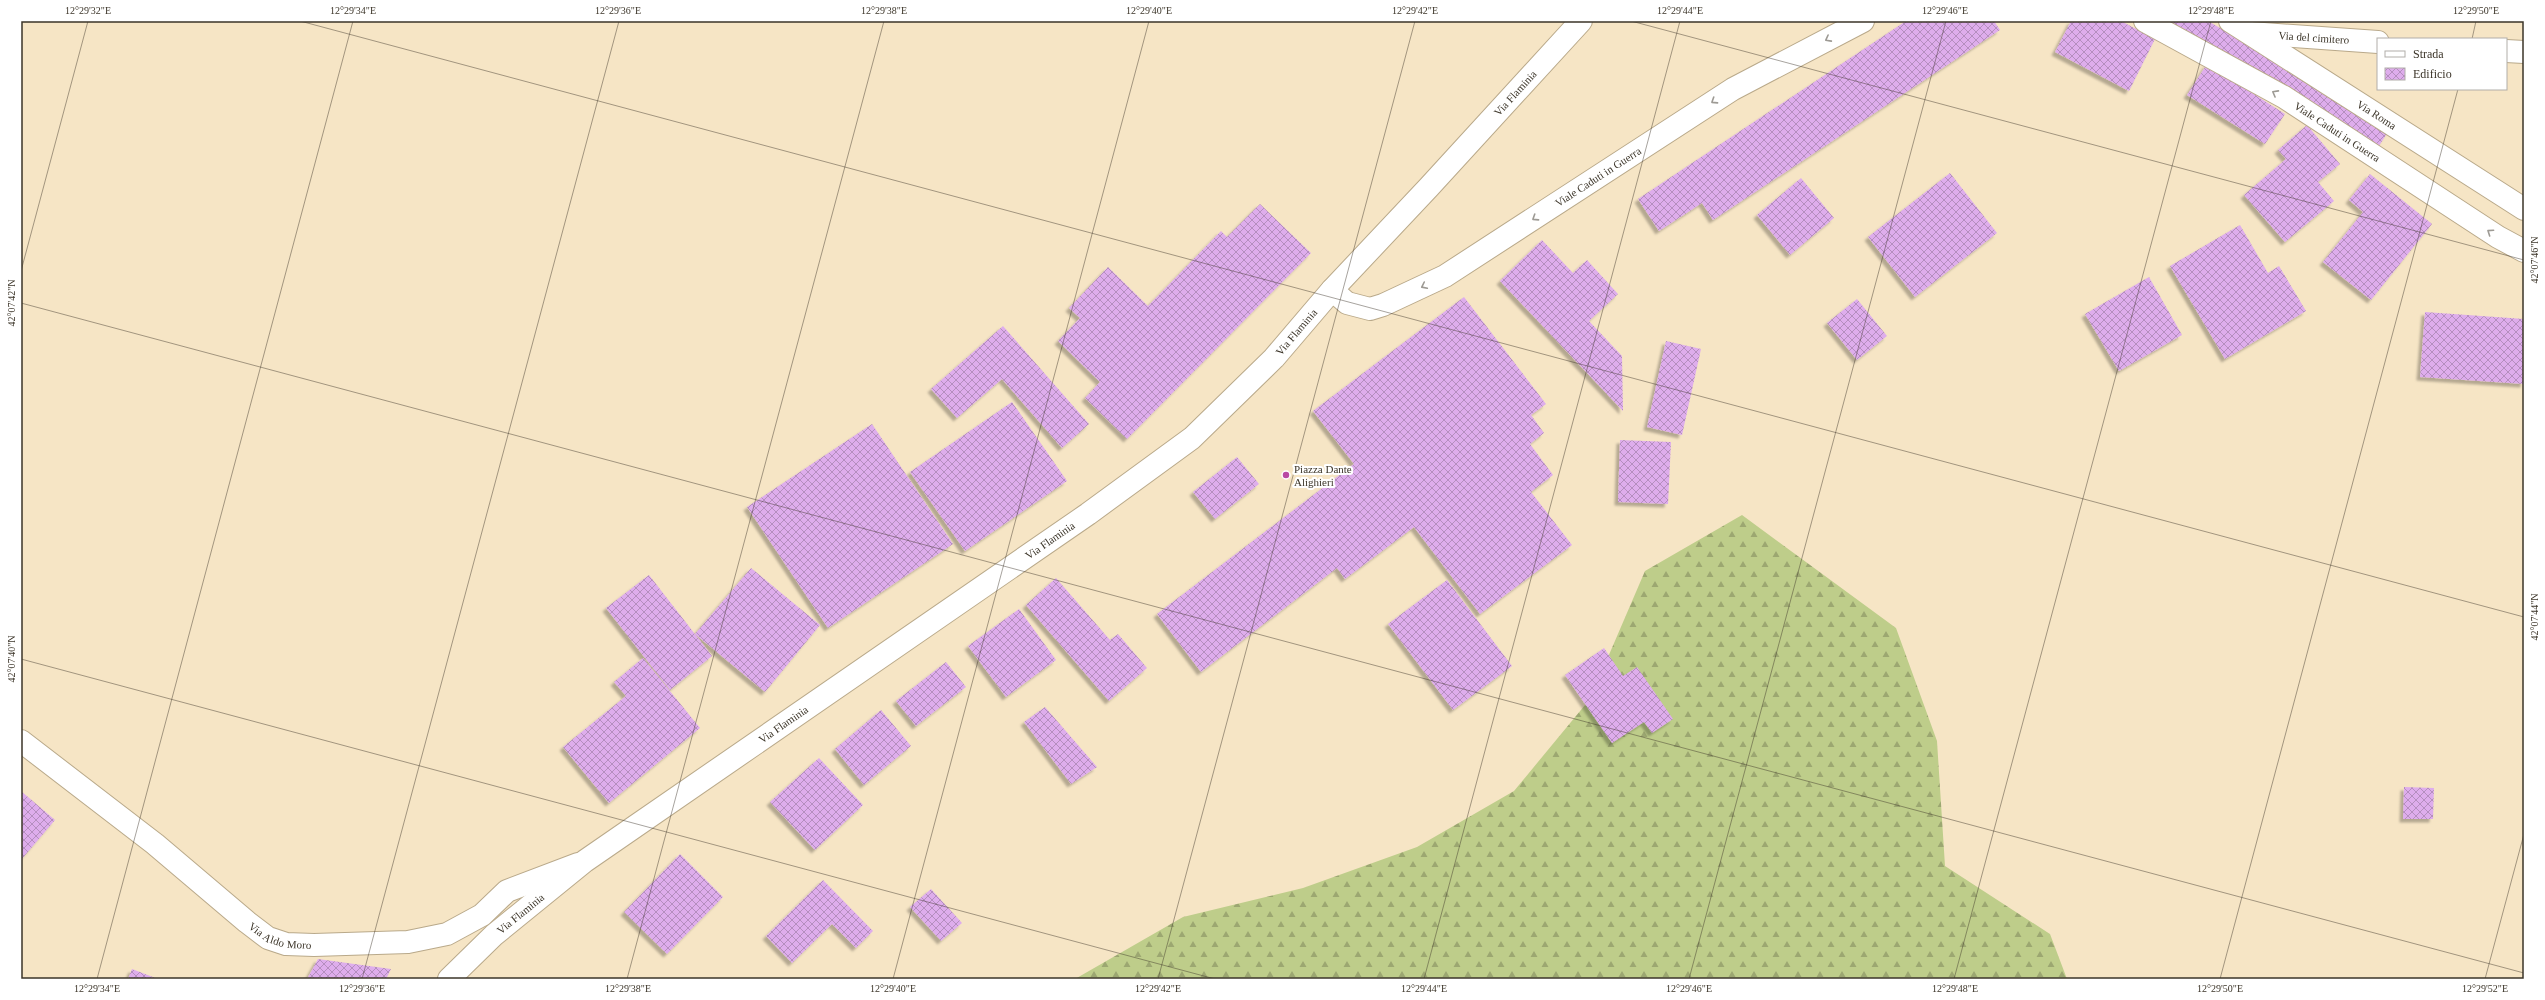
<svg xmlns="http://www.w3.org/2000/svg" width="2545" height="1000" font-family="'Times New Roman',serif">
  <defs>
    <pattern id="forest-firs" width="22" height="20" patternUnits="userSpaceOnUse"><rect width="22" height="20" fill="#becd8a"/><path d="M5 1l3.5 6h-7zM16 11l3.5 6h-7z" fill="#9ca771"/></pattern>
    <pattern id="building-cross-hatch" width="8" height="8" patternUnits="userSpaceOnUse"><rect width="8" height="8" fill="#deadec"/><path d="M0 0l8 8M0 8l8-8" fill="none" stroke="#b58ebf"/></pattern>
    <filter id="shadow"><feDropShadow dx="-3.5" dy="3.5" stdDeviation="1" flood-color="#0004"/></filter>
  </defs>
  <rect width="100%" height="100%" fill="#f6e5c5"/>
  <path fill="url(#forest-firs)" d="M1742,515L1896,628L1937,741L1945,866L2050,934L2067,979H1075L1183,917L1303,888L1417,847L1514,791L1590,699L1645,571Z"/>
  <g fill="url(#building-cross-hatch)" filter="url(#shadow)">
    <path d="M1906,21H1994L2000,30L1713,220L1702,203L1659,231L1638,199Z"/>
    <path d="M2071,21H2121L2155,39L2129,91L2055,52Z"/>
    <path d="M2156,21H2208L2391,127L2377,149Z"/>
    <path d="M2207,64L2285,114L2265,144L2187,95Z"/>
    <path d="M2307,125L2340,164L2318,182L2334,201L2285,242L2244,195L2286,159L2278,150Z"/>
    <path d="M1950,173L1997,233L1915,297L1868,237Z"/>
    <path d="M2370,174L2432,224L2371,300L2323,262L2363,212L2349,200Z"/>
    <path d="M1801,178L1834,218L1790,255L1757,215Z"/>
    <path d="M1260,204L1311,253L1127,439L1085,398L1100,382L1058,341L1080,318L1069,308L1108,267L1148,306L1221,231L1227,237Z"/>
    <path d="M2240,225L2268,273L2279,266L2306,311L2225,359L2170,266Z"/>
    <path d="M1542,240L1573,273L1587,260L1618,294L1589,321L1622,356L1623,411L1500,281Z"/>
    <path d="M2149,277L2182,335L2119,371L2085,314Z"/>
    <path d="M1464,297L1546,404L1531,415L1544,433L1530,444L1553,475L1531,492L1572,545L1480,614L1414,527L1345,579L1337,568L1201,672L1157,614L1354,464L1313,411Z"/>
    <path d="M1857,299L1887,336L1857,360L1827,323Z"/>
    <path d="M2425,312L2524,319V384L2420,377Z"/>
    <path d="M1003,326L1089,424L1062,448L1002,379L957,418L931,389Z"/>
    <path d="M1666,341L1701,349L1682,435L1647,427Z"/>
    <path d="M1012,402L1067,481L965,551L910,472Z"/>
    <path d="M872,424L953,544L828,628L747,507Z"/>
    <path d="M1620,440L1671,442L1668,504L1618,502Z"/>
    <path d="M1237,457L1259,484L1215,519L1193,492Z"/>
    <path d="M751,568L820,625L765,692L695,634Z"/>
    <path d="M649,575L712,656L670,690L606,608Z"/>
    <path d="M1056,578L1110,640L1118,634L1147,668L1109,701L1026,605Z"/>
    <path d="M1447,580L1512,666L1453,710L1388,624Z"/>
    <path d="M1019,609L1056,660L1006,697L968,646Z"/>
    <path d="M1604,648L1623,676L1637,667L1673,719L1652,733L1644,722L1612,743L1565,675Z"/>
    <path d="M643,658L700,728L609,803L563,747L626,696L614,682Z"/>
    <path d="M946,662L966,687L916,726L896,701Z"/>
    <path d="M1045,707L1097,767L1071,784L1024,722Z"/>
    <path d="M881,710L911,746L864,785L835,749Z"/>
    <path d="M819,758L863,805L815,850L770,802Z"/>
    <path d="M2404,787L2434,788L2433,819H2403Z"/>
    <path d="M21,791L55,820L21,860Z"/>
    <path d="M680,854L723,897L667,954L624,912Z"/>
    <path d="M823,880L873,931L856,948L832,924L792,963L766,936Z"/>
    <path d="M931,889L962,923L941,941L910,907Z"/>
    <path d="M318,959L391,969L386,979H307Z"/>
    <path d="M132,969L158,979H128Z"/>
  </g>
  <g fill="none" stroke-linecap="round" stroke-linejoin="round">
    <defs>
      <g id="minor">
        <path id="s1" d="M2145,21L2284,97L2498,237L2524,251"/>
        <path id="s2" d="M2250,33L2378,42"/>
        <path d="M2506,51L2524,52"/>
        <path id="s3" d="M1332,290L1347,303L1370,309L1383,305L1445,276L1733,89L1863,21"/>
        <path id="s4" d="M21,741L155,844L247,922L268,938L286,944L314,945L408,942L447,934L482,915L507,891L578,864"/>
      </g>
      <g id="major">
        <path id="s5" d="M2230,21L2524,209"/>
        <path id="s6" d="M449,979L494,935L585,861L1088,514L1192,438L1274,358L1332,290L1429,187L1581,21"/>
      </g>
    </defs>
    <use href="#minor" stroke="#b9a98a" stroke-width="24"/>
    <use href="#major" stroke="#b9a98a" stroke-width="24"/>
    <use href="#minor" stroke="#fff" stroke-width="22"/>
    <use href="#major" stroke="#fff" stroke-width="22"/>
  </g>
  <defs><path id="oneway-chevron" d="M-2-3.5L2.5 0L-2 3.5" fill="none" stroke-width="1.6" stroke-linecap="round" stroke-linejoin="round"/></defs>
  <g stroke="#9d9a94">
    <use href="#oneway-chevron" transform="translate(1828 39) rotate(152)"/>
    <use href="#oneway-chevron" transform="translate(2275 93) rotate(-151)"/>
    <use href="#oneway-chevron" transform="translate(1714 101) rotate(147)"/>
    <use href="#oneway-chevron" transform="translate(1535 218) rotate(147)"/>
    <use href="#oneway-chevron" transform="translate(2490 232) rotate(-146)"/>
    <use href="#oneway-chevron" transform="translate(1424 286) rotate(154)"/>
  </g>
  <path fill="none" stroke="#3b3428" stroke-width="1" stroke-opacity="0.45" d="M300,21L2524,617M1631,21L2524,260M2472,39L2476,21M21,271L88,21M21,303L2524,973M21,659L1215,979M97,979L353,21M362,979L619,21M627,979L884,21M893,979L1149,21M1158,979L1415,21M1424,979L1680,21M1689,979L1946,21M1954,979L2211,21M2220,979L2458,89M2485,979L2524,834"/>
  <circle fill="#ba49a4" stroke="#fff" stroke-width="1.5" cx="1286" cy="475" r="4"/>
  <g text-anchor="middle" stroke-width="4" stroke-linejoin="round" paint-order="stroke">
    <g font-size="11" fill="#3b3428" stroke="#fff">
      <text dy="4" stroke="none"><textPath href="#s2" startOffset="64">Via del cimitero</textPath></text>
      <text dy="4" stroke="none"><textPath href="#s6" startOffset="1393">Via Flaminia</textPath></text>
      <text dy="4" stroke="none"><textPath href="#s5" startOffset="174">Via Roma</textPath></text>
      <text dy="4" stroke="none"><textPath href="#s1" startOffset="222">Viale Caduti in Guerra</textPath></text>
      <text dy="4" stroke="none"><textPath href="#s3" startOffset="308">Viale Caduti in Guerra</textPath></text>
      <text dy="4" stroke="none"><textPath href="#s6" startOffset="1069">Via Flaminia</textPath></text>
      <text dy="4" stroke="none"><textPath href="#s6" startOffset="745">Via Flaminia</textPath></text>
      <text dy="4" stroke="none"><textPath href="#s6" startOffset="421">Via Flaminia</textPath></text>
      <text dy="4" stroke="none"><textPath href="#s6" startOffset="97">Via Flaminia</textPath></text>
      <text dy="4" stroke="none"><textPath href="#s4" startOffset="327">Via Aldo Moro</textPath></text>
    </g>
    <g font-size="11" fill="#3b3428" stroke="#fff" text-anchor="start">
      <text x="1294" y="473">Piazza Dante<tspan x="1294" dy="13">Alighieri</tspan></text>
    </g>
  </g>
  <rect width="2545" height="1000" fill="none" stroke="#ffffff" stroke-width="44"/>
  <rect x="2377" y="38" width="130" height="52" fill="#ffffff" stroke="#b1aea9"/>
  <rect x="2385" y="51" width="20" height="6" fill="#ffffff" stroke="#b1aea9"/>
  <text x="2413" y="58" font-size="12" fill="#3b3428">Strada</text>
  <rect x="2385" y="68" width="20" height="12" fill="url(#building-cross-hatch)" stroke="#b1aea9"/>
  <text x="2413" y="78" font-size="12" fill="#3b3428">Edificio</text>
  <rect x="22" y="22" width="2501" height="956" fill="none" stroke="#3b3428" stroke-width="1.5"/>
  <g font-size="10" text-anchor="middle" fill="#3b3428">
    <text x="88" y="14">12°29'32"E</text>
    <text x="353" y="14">12°29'34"E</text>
    <text x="618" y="14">12°29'36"E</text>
    <text x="884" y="14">12°29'38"E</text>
    <text x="1149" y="14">12°29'40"E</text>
    <text x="1415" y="14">12°29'42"E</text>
    <text x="1680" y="14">12°29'44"E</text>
    <text x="1945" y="14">12°29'46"E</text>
    <text x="2211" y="14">12°29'48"E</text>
    <text x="2476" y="14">12°29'50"E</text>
    <text transform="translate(2534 260) rotate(-90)" y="4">42°07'46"N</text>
    <text transform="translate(11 303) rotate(-90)" y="4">42°07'42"N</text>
    <text transform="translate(2534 617) rotate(-90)" y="4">42°07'44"N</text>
    <text transform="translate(11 659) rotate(-90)" y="4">42°07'40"N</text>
    <text x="97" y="992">12°29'34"E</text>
    <text x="362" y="992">12°29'36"E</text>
    <text x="628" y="992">12°29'38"E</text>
    <text x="893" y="992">12°29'40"E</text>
    <text x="1158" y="992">12°29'42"E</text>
    <text x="1424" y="992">12°29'44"E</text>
    <text x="1689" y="992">12°29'46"E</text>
    <text x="1955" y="992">12°29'48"E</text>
    <text x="2220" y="992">12°29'50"E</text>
    <text x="2485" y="992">12°29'52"E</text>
  </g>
</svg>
